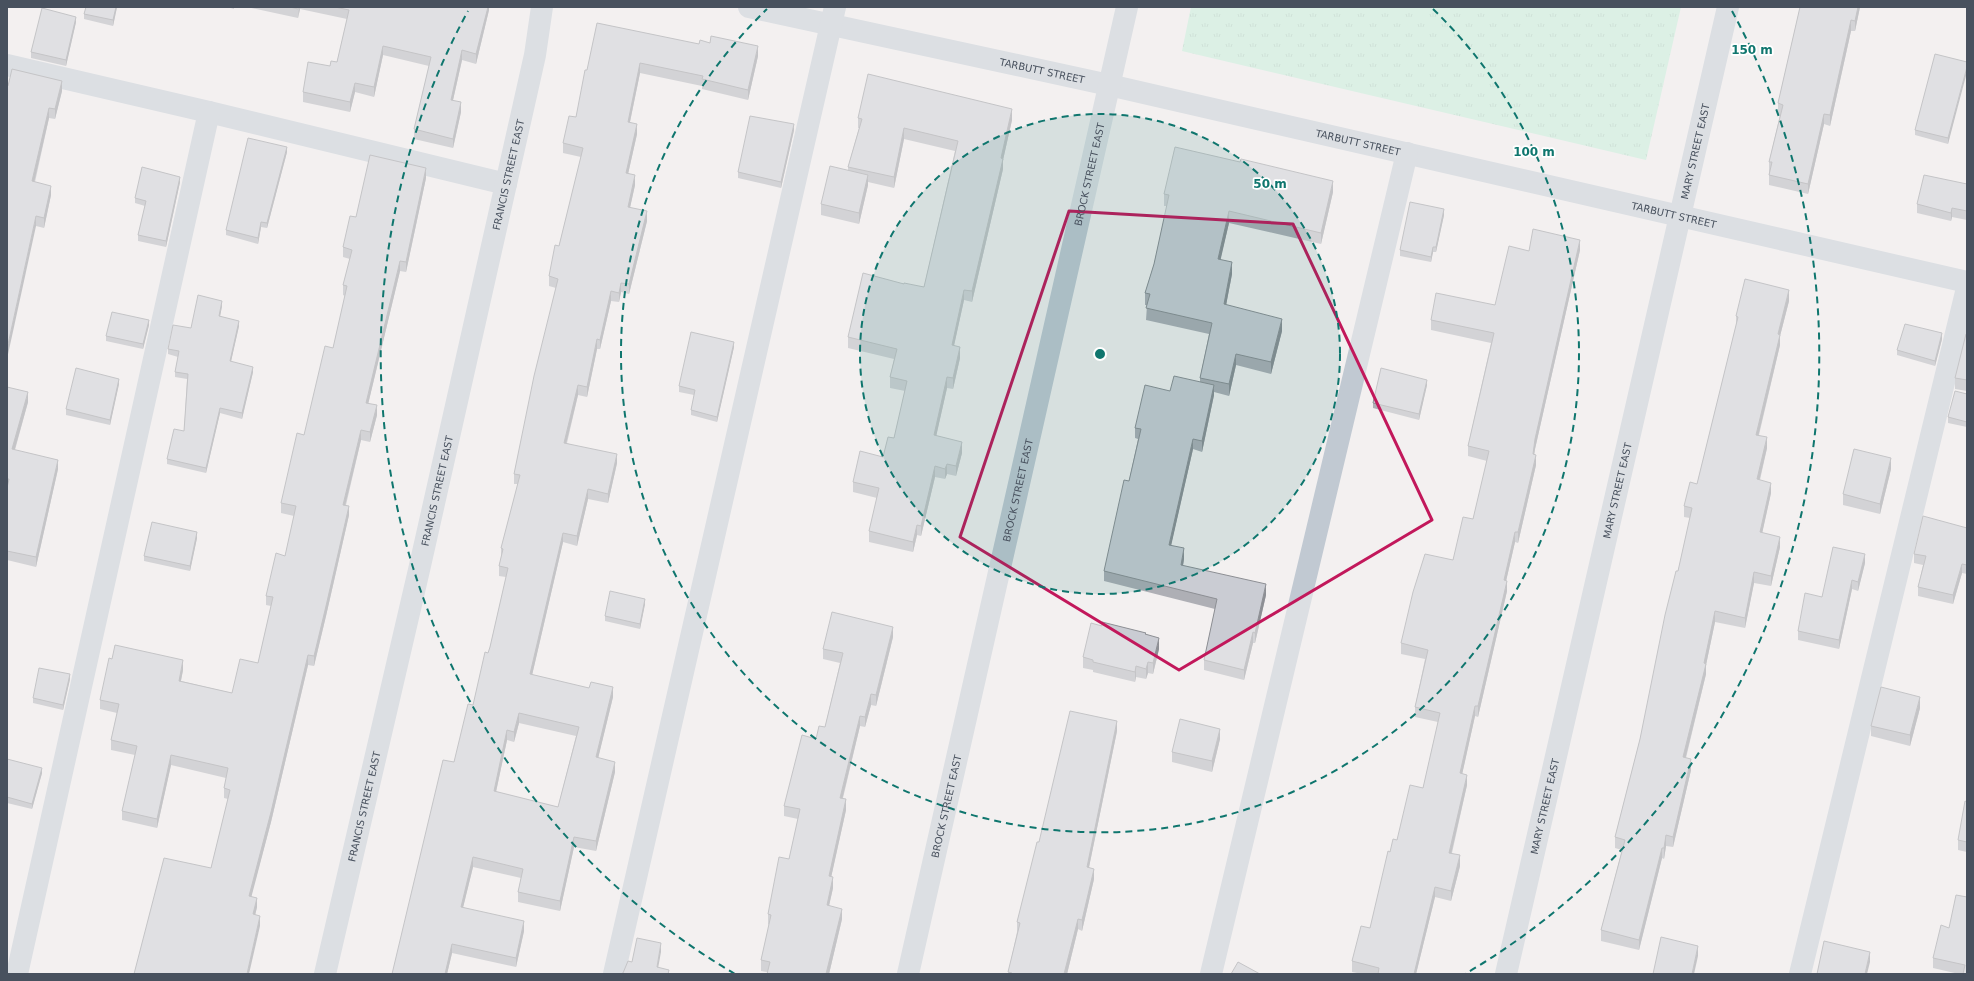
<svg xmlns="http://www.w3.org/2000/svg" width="1974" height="981" font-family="'DejaVu Sans',sans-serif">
  <defs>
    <pattern id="park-tufts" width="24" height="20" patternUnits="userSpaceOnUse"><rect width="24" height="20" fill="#c0efd7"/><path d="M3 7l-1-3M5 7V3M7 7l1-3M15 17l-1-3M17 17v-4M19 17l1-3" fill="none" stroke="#a6cfbb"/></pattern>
  </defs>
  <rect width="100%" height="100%" fill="#f3f0f0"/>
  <path fill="url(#park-tufts)" d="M1191,7H1681L1646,160L1182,51Z"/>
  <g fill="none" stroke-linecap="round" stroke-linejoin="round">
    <g stroke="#c1c9d2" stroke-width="22">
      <path id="s1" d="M749,7L1109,85L1967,282"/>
      <path d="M7,65L209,112L506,184"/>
      <path d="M17,974L209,112"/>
      <path id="s2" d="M325,974L419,570L524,104L535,55L542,7"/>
      <path d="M614,974L835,7"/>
      <path id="s3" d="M908,974L1127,7"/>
      <path d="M1211,974L1407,153"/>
      <path id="s4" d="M1506,974L1728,7"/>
      <path d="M1800,974L1967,288"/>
    </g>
  </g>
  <g fill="#aeafb5" fill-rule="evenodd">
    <path d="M117,7L113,26L84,19V14Z"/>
    <path d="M227,7H234V9Z"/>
    <path d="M247,7H489V10L476,64L462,60L453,100L461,112L453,148L414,139V129L429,66L383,55L374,97L355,92L350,112L303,102V92L330,66L337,62L347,19L300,9L298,18Z"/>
    <path d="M1800,7H1860L1855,31H1851L1830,126L1824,124L1808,194L1769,185V162L1780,115L1778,114V103Z"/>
    <path d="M76,22L66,66L31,58V52Z"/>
    <path d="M699,44L758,56L748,100L702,89V86L640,73L630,122L637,134L628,174L635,185L630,207L647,221L629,294L621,292L619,302L611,301L600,349H597L587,397L578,395L567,443L617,463L608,503L588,499L577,546L563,542L532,675L613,697L598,758L615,772L596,851L574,847L560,911L518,902V892L521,878L473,867L463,907L524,931L516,967L452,953L447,974H392L454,762L473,705L490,647L506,577L499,576V566L501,557V548L518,484H514V474L556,288L549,286V276L559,246L581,157L563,153V143L576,117L587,70ZM519,723L576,736L558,807L496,792L507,740L514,742Z"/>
    <path d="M1967,62L1948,144L1915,135V130Z"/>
    <path d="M7,86L62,91L55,119L49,118L35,182L51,195L44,228L36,226Z"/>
    <path d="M858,118L1012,120L1003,160V169L972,302L964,300L954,345L960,358L953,389L947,388L936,436L962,453L956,476L947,474L945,479L935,477L921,536L917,535L913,552L869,542V531L877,498L853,492V482L883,457L894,438L905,391L890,388V377L894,359L848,348V337L904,284L924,287L955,151L904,139L894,188L868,182V185L859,224L821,215V204L848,170V167L859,128H858Z"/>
    <path d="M794,130L781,188L738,178V172Z"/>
    <path d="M287,152L267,228L261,227L258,244L226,235V230Z"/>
    <path d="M426,178L406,272L400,271L368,404L377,415L370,442L361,440L346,505L349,515L326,616L314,666L308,665L271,822L251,896L257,907L255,915L260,926L211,868L228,799L224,798V788L226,778L171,765L157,828L122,820V811L135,755L111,750V740L117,713L100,709V700L183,670L181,681L232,693L258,663L271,606L266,605V596L285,556L294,516L281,513V503L333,348L345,296L343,295V285L350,259L343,257V247L356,217Z"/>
    <path d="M180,182L166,247L138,241V235L145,206L135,203V198Z"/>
    <path d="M1967,184V220L1952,217L1951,221L1917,213V204Z"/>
    <path d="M1333,192L1321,244L1229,223L1220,260L1232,274L1226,305L1282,331L1271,374L1236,365L1229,396L1214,392V395L1202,452L1193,449L1171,545L1184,559L1183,566L1266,595L1255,643H1253L1244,680L1204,670V660L1215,609L1104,581V571L1129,481L1138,439L1135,438V428L1170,391L1200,382V378L1209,334L1146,320L1147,305H1145V293L1154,264L1167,206H1164V194Z"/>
    <path d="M1444,215L1436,252H1433L1431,262L1400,256V250Z"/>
    <path d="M1580,250L1535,449L1534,454L1536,465L1518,543L1515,542L1506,581L1507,591L1478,717L1475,716L1462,774L1467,785L1452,853L1460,866L1451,901L1435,897L1416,974H1362L1352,972V961L1370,928L1390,852L1397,840L1423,788L1438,722L1415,717V707L1425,659L1401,654V643L1453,560L1473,519L1487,461L1468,456V446L1491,343L1431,330V320L1495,305L1529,251Z"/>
    <path d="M1789,301L1780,336V345L1759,435L1767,448L1760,480L1771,493L1762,533L1780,547L1771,586L1754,583L1745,628L1715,622L1706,665V674L1686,758L1691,770L1673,847L1666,846L1664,859L1662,858L1639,950L1601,941V930L1622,850L1615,848V837L1640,739L1690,518L1684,517V506L1697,484L1736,326V316Z"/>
    <path d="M222,306L220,316L239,326L231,361L253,372L242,419L220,413L206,473L167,464V459L184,431L187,379L175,377V372L178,357L168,354V349L191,328Z"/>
    <path d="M149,325L143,349L106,341V336Z"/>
    <path d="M1967,335V391L1955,389V378Z"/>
    <path d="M1942,339L1935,366L1897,355V350Z"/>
    <path d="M734,347L717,422L691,415V410L694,395L679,392V386Z"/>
    <path d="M119,384L110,425L66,415V409Z"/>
    <path d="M1427,385L1419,420L1373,408V403Z"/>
    <path d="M7,387L28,402L15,450L58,469L36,567L7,560Z"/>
    <path d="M1967,394V427L1948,423V417Z"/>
    <path d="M1891,469L1880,514L1843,505V494Z"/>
    <path d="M1967,528V574L1962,573L1953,604L1918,596V587L1923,565L1914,563V554Z"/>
    <path d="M197,538L190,571L144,561V556Z"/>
    <path d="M1865,563L1858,591L1852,589L1839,649L1798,640V631L1822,597Z"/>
    <path d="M645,604L640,629L605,621V616Z"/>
    <path d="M1146,635L1159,649L1153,674L1148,673L1146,679L1136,677L1135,682L1093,672V670L1083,668V657Z"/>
    <path d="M893,637L876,706L871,705L865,727L860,726L843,798L846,810L831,877L833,888L829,905L842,919L829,974H767V972L761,971V960L769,925L768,924V914L789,859L798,819L784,816V806L816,739L825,727L840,663L823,659V649Z"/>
    <path d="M70,679L63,710L33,703V698Z"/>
    <path d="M1920,708L1910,746L1871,736V726Z"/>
    <path d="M1117,731L1089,867L1094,879L1082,931L1078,929L1067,974H1008L1017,932V922L1039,842Z"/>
    <path d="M1220,739L1212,772L1172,762V752Z"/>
    <path d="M7,759L42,773L32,809L7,803Z"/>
    <path d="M1967,802V852L1958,850V840Z"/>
    <path d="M1967,897V974H1959L1933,968V958L1949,928Z"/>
  </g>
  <g fill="#8d8f94">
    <path d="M116,7H117L113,26V20Z"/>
    <path d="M299,7H300V9L298,18Z"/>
    <path d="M488,7H489V10L476,64V54Z"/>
    <path d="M1858,7H1860L1855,31V21Z"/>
    <path d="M76,17V22L66,66V60Z"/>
    <path d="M1851,20V31L1830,126V115Z"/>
    <path d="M383,46V55L374,97V87Z"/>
    <path d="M758,46V56L748,100V90Z"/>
    <path d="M462,50V60L451,109V100Z"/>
    <path d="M640,63V73L628,131V122Z"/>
    <path d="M1967,67V72L1948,144V138Z"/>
    <path d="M62,81V91L55,119V109Z"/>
    <path d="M355,83V92L350,112V102Z"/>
    <path d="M461,102V112L453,148V139Z"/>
    <path d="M49,108V118L32,191V181Z"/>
    <path d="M1012,109V120L1003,160V169L972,302V291L1001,158Z"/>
    <path d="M1824,114V124L1808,194V184Z"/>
    <path d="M637,124V134L626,183V173Z"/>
    <path d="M794,124V130L781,188V182Z"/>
    <path d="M904,128V139L894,188V177Z"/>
    <path d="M287,147V152L267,228V223Z"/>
    <path d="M426,168V178L406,272V262Z"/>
    <path d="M635,175V185L628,217V207Z"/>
    <path d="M868,175V185L859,224V213Z"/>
    <path d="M180,177V182L166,247V241Z"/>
    <path d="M1333,181V192L1321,244V233Z"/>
    <path d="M51,186V195L44,228V218Z"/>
    <path d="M1952,208V217L1951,221V213Z"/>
    <path d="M1444,209V215L1436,252V247Z"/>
    <path d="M647,211V221L629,294V284Z"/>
    <path d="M1229,211V223L1218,271V259Z"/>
    <path d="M36,216V226L7,359V349Z"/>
    <path d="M261,222V227L258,244V238Z"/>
    <path d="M1580,240V250L1535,449L1533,464V454L1535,439Z"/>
    <path d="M1433,247V252L1431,262V257Z"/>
    <path d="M400,261V271L366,413V403Z"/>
    <path d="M1232,262V274L1224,316V304Z"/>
    <path d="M621,283V292L619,302V293Z"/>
    <path d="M964,290V300L952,355V345Z"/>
    <path d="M1789,290V301L1780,336V345L1756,445V435L1778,334Z"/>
    <path d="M611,291V301L600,349V340Z"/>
    <path d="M222,301V306L219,322V316Z"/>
    <path d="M1282,319V331L1271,374V362Z"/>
    <path d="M149,320V325L143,349V344Z"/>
    <path d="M239,321V326L230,366V361Z"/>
    <path d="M1942,333V339L1935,366V361Z"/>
    <path d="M597,339V349L587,397V387Z"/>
    <path d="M734,342V347L717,422V417Z"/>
    <path d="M960,347V358L953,389V378Z"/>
    <path d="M1236,354V365L1229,396V384Z"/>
    <path d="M253,367V372L242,419V413Z"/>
    <path d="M947,377V388L934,446V435Z"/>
    <path d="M119,379V384L110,425V420Z"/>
    <path d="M1427,380V385L1419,420V414Z"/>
    <path d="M578,385V395L564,452V443Z"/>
    <path d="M1214,385V395L1202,452V441Z"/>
    <path d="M28,392V402L12,459V449Z"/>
    <path d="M377,405V415L370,442V432Z"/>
    <path d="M220,408V413L206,473V468Z"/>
    <path d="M361,430V440L343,514V505Z"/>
    <path d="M1767,437V448L1757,490V479Z"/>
    <path d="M1193,439V449L1169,555V545Z"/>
    <path d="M962,442V453L956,476V466Z"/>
    <path d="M617,454V463L608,503V494Z"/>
    <path d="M1536,455V465L1518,543V532Z"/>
    <path d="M1891,458V469L1880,514V504Z"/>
    <path d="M58,460V469L36,567V557Z"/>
    <path d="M947,464V474L945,479V469Z"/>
    <path d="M935,466V477L921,536V526Z"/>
    <path d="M1771,483V493L1760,543V532Z"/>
    <path d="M588,489V499L577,546V536Z"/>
    <path d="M349,506V515L326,616L314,666V656Z"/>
    <path d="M917,525V535L913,552V542Z"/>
    <path d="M197,532V538L190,571V566Z"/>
    <path d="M1515,532V542L1504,590V580Z"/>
    <path d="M563,533V542L530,684V674Z"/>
    <path d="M1780,537V547L1771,586V576Z"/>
    <path d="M1184,548V559L1181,576V565Z"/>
    <path d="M1865,554V563L1858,591V582Z"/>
    <path d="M1962,564V573L1953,604V595Z"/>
    <path d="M1754,572V583L1745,628V618Z"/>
    <path d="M1852,580V589L1839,649V640Z"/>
    <path d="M1507,581V591L1478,717V706Z"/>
    <path d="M1266,584V595L1255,643V633Z"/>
    <path d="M645,599V604L640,629V624Z"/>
    <path d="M1715,611V622L1706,665V674L1683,768V757L1704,663Z"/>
    <path d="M893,627V637L876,706V695Z"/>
    <path d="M1253,632V643L1244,680V670Z"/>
    <path d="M1159,638V649L1153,674V663Z"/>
    <path d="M308,655V665L271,822L249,906V896Z"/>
    <path d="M183,660V670L179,690V681Z"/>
    <path d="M1148,662V673L1146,679V669Z"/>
    <path d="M1136,666V677L1135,682V672Z"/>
    <path d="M70,674V679L63,710V705Z"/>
    <path d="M613,687V697L596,767V757Z"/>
    <path d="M871,694V705L865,727V717Z"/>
    <path d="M1920,697V708L1910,746V735Z"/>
    <path d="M1475,706V716L1460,784V773Z"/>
    <path d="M519,713V723L514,742V732Z"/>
    <path d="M860,716V726L840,808V798Z"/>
    <path d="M1117,721V731L1087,877V867Z"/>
    <path d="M1220,729V739L1212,772V761Z"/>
    <path d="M507,730V740L494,801V791Z"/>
    <path d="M171,755V765L157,828V819Z"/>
    <path d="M1691,759V770L1673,847V837Z"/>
    <path d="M615,762V772L596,851V841Z"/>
    <path d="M42,768V773L32,809V804Z"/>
    <path d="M1467,775V785L1449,863V853Z"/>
    <path d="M846,799V810L829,887V876Z"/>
    <path d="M1666,835V846L1664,859V848Z"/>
    <path d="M574,837V847L560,911V901Z"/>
    <path d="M1662,848V858L1639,950V940Z"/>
    <path d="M1460,855V866L1451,901V891Z"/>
    <path d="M473,857V867L461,916V907Z"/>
    <path d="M1094,869V879L1082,931V920Z"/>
    <path d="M833,877V888L827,915V905Z"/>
    <path d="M1435,887V897L1416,974H1414Z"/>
    <path d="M257,898V907L253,924V914Z"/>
    <path d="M842,909V919L829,974H826Z"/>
    <path d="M260,916V926L249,974H247Z"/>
    <path d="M1078,919V929L1067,974H1064Z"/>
    <path d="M524,921V931L516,967V958Z"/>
    <path d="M661,943V952L657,974V967Z"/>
    <path d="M452,944V953L447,974H445Z"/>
    <path d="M1698,946V956L1694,974H1692Z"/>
    <path d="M1870,952V962L1867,974H1865Z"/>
  </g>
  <g fill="#caccd3" stroke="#8d8f94" fill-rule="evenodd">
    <path d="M86,7H116L113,20L84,14Z"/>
    <path d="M290,7H299L298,9Z"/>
    <path d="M335,7H488L476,54L462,50L451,100L461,102L453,139L414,129L431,57L383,46L374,87L355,83L350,102L303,92L308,62L330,66L331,61L337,62L349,10Z"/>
    <path d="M1800,7H1858L1855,21L1851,20L1830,115L1824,114L1808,184L1769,175L1772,162H1769L1783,105L1778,103Z"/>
    <path d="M42,8L76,17L66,60L31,52Z"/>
    <path d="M597,23L699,44L700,40L710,43L711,36L758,46L748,90L702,79L703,76L640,63L628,122L637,124L626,173L635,175L628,207L647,211L629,284L621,283L619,293L611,291L600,340L597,339L587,387L578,385L564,443L617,454L608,494L588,489L577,536L563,533L530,674L589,688L591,682L613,687L596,757L615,762L596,841L574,837L560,901L518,892L523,869L473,857L461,907L524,921L516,958L452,944L445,974H392L443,760L454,762L468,704L473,705L485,652L488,653L490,647L508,568L499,566L503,549L501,548L520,475L514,474L534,376L558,279L549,276L555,245L559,246L583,148L563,143L569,116L576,117L585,70H587ZM519,713L579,727L558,807L494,791L507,730L514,732Z"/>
    <path d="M1935,54L1967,62V67L1948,138L1915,130Z"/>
    <path d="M12,69L62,81L55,109L49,108L32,181L51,186L44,218L36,216L7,349V86H8Z"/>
    <path d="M868,74L1012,109L1001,158L1003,159L972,291L964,290L952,345L960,347L953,378L947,377L934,435L962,442L956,466L947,464L945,469L935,466L921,526L917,525L913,542L869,531L879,488L853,482L860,451L883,457L888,437L894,438L907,381L890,377L897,349L848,337L863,273L904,284V283L924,287L958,141L904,128L894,177L848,167L862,119L858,118Z"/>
    <path d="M750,116L794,124L781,182L738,172Z"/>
    <path d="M248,138L287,147L267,223L261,222L258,238L226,230Z"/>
    <path d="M1175,147L1240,162L1241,159L1333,181L1321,233L1229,211L1218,259L1232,262L1224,304L1282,319L1271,362L1236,354L1229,384L1200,378L1212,323L1146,308L1150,294L1145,293L1154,264L1169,195L1164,194Z"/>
    <path d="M370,155L426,168L406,262L400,261L366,403L377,405L370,432L361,430L343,505L349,506L326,606L314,656L308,655L271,812L249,896L257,898L253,914L260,916L247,974H134L164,858L211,868L230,790L224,788L228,768L171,755L157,819L122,811L137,746L111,740L119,704L100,700L109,658L112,659L115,645L183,660L179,681L232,693L240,659L258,663L273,597L266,596L276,553L285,556L296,506L281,503L297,433L304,435L325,346L333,348L347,286L343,285L352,250L343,247L350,216L356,217Z"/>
    <path d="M830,166L868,175L859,213L821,204Z"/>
    <path d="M142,167L180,177L166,241L138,235L146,201L135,198Z"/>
    <path d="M1924,175L1967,184V211L1952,208L1951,213L1917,204Z"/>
    <path d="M1410,202L1444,209L1436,247H1433L1431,257L1400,250Z"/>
    <path d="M1533,229L1580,240L1535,439L1533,454L1536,455L1518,532H1515L1504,580L1507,581L1478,706H1475L1460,773L1467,775L1449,853L1460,855L1451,891L1435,887L1414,974H1378L1379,968L1352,961L1361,926L1370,928L1388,851L1390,852L1393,839L1397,840L1410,785L1423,788L1440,713L1415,707L1428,650L1401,643L1413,592L1425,554L1453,560L1463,517L1473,519L1489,451L1468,446L1494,333L1431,320L1436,293L1495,305L1509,246L1529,251Z"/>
    <path d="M1745,279L1789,290L1778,334L1780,335L1756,435L1767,437L1757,479L1771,483L1760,532L1780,537L1771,576L1754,572L1745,618L1715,611L1704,663L1706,664L1683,757L1691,759L1673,837L1666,835L1664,848H1662L1639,940L1601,930L1625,840L1615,837L1640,739L1665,615L1676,571H1678L1692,508L1684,506L1690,482L1697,484L1738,317L1736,316Z"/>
    <path d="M198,295L222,301L219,316L239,321L230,361L253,367L242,413L220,408L206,468L167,459L174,429L184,431L188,374L175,372L179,351L168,349L173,325L191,328Z"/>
    <path d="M112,312L149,320L143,344L106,336Z"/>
    <path d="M1905,324L1942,333L1935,361L1897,350Z"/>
    <path d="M691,332L734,342L717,417L691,410L695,390L679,386Z"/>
    <path d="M1966,334L1967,335V380L1955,378Z"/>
    <path d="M76,368L119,379L110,420L66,409Z"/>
    <path d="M1381,368L1427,380L1419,414L1373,403Z"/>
    <path d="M1174,376L1214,385L1202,441L1193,439L1169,545L1184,548L1181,565L1266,584L1255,633L1253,632L1244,670L1204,660L1217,599L1104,571L1124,480L1129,481L1141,429L1135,428L1145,385L1170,391Z"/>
    <path d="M7,387L28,392L12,449L58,460L36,557L7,551V488L9,479H7Z"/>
    <path d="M1955,391L1967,394V422L1948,417Z"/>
    <path d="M1854,449L1891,458L1880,504L1843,494Z"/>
    <path d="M1923,516L1967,528V565L1962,564L1953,595L1918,587L1926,556L1914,554Z"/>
    <path d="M152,522L197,532L190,566L144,556Z"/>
    <path d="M1833,547L1865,554L1858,582L1852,580L1839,640L1798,631L1805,593L1822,597Z"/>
    <path d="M610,591L645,599L640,624L605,616Z"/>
    <path d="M832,612L893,627L876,695L871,694L865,717L860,716L840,798L846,799L829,876L833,877L827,905L842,909L826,974H767L770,962L761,960L771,915L768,914L779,857L789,859L800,809L784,806L802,735L816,739L819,726L825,727L843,653L823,649Z"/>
    <path d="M1102,622L1146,633L1145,634L1159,638L1153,663L1148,662L1146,669L1136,666L1135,672L1093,662V660L1083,657L1091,623L1102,626Z"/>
    <path d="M39,668L70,674L63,705L33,698Z"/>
    <path d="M1881,687L1920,697L1910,735L1871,726Z"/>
    <path d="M1070,711L1117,721L1087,867L1094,869L1082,920L1078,919L1064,974H1012V973L1008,972L1020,923L1017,922L1037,842H1039Z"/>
    <path d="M1180,719L1220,729L1212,761L1172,752Z"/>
    <path d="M7,759L42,768L32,804L7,797Z"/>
    <path d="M1965,801L1967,802V842L1958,840Z"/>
    <path d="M1956,895L1967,897V974H1963L1965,965L1933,958L1941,925L1949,928Z"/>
    <path d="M1661,937L1698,946L1692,974H1653Z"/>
    <path d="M637,938L661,943L657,967L669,970L668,974H621L623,973L628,961L632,962Z"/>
    <path d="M1824,941L1870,952L1865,974H1817Z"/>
    <path d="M1238,962L1260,974H1231Z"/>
  </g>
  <path d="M0 0H1974V981H0ZM1069,211L1293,224L1432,520L1179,670L960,537Z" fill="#f3f0f0" fill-opacity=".55" fill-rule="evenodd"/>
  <path fill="none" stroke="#c2185b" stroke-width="3" stroke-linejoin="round" d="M1069,211L1293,224L1432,520L1179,670L960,537Z"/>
  <circle cx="1100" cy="354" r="240" fill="#0f766e" fill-opacity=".12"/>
  <g fill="none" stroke="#0f766e" stroke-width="2" stroke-dasharray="7 5">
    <circle cx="1100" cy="354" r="240"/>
    <path d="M1433 9A479 479 0 1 1 767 9"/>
    <path d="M735 974A719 719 0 0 1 468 11M1732 11A719 719 0 0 1 1465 974"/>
  </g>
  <g text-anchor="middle" stroke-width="3.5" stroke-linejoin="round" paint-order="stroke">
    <g font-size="10" fill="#48515e" stroke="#fff">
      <text dy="4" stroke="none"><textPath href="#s1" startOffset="300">TARBUTT STREET</textPath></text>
      <text dy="4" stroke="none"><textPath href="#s1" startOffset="624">TARBUTT STREET</textPath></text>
      <text dy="4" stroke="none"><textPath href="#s4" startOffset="844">MARY STREET EAST</textPath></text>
      <text dy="4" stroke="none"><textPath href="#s3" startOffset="820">BROCK STREET EAST</textPath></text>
      <text dy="4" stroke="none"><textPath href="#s2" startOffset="820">FRANCIS STREET EAST</textPath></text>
      <text dy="4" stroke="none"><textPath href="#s1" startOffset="948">TARBUTT STREET</textPath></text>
      <text dy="4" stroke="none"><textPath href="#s3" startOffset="496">BROCK STREET EAST</textPath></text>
      <text dy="4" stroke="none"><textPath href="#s4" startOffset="496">MARY STREET EAST</textPath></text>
      <text dy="4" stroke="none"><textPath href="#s2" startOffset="496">FRANCIS STREET EAST</textPath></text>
      <text dy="4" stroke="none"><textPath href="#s4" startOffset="172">MARY STREET EAST</textPath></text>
      <text dy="4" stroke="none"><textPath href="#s2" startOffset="172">FRANCIS STREET EAST</textPath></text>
      <text dy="4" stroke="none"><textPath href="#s3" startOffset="172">BROCK STREET EAST</textPath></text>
    </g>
  </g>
  <circle cx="1100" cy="354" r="6" fill="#0f766e" stroke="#fff" stroke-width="2"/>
  <g font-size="12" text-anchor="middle" font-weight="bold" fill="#0f766e" stroke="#fff" stroke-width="3.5" stroke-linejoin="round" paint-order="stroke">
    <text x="1752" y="54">150 m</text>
    <text x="1534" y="156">100 m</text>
    <text x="1270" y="188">50 m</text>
  </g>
  <rect width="1974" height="981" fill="none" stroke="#48515e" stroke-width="16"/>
</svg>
